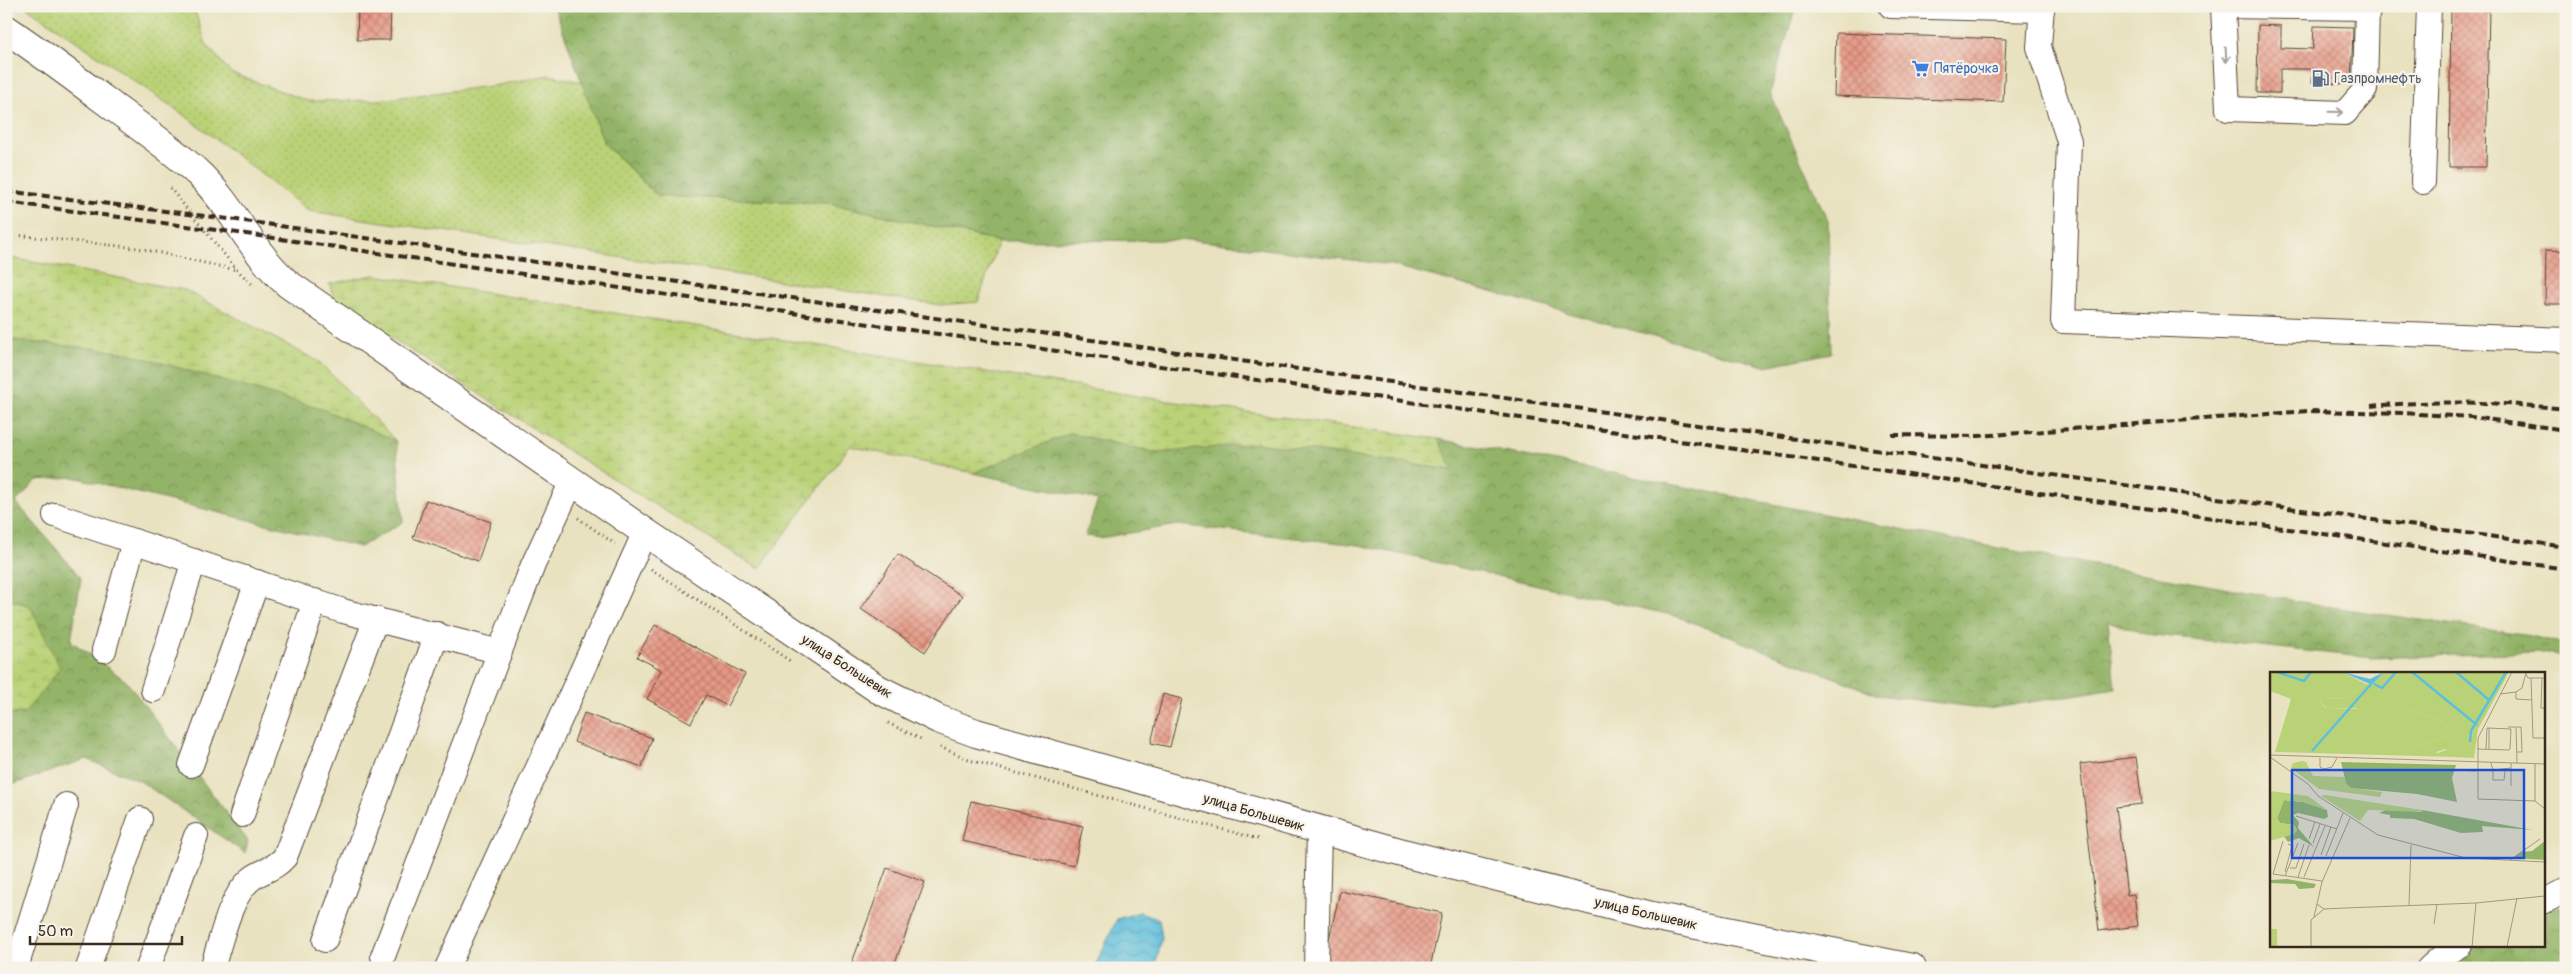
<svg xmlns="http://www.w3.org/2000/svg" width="2572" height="974" font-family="Pangolin,sans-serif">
  <defs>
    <pattern id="grass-dots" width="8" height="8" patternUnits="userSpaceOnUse" patternTransform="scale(1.25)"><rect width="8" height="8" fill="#bad277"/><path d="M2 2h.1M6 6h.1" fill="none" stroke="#a1b466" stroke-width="1.8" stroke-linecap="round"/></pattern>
    <pattern id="forest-crowns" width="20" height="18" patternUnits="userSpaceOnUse" patternTransform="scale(1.25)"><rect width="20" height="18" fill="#93b468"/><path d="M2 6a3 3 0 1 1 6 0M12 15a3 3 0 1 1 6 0" fill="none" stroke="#799355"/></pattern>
    <pattern id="wetland-marsh" width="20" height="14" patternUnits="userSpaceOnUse" patternTransform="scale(1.25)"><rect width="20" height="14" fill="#bad277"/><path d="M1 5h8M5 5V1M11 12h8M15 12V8" fill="none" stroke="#a1b466"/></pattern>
    <pattern id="water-waves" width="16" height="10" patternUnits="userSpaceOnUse" patternTransform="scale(1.25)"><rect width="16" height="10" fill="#5dbfdc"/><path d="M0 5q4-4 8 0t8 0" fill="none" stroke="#4e9bb2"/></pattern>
    <pattern id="building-cross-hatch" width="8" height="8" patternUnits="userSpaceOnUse" patternTransform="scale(1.25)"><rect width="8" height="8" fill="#e79986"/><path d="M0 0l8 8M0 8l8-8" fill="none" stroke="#bc7d6d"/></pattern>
  </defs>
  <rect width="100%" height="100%" fill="#f7f3e8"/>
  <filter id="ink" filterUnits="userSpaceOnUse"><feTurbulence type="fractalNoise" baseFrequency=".02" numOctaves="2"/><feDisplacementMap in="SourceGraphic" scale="10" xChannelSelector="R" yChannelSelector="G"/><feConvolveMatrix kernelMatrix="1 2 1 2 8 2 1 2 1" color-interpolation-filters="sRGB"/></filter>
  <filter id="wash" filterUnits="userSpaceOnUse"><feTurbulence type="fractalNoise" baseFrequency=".0096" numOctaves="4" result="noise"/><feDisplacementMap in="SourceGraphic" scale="20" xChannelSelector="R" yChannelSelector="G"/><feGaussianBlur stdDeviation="1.12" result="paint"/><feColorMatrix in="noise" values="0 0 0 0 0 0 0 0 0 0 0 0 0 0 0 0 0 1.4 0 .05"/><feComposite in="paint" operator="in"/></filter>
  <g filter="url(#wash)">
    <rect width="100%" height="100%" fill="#e9e2c0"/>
    <path fill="url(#grass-dots)" stroke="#7a7e4a" d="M25,6H193L206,44L231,73L308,101L378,100L498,85L549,75L582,82L604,143L658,196L828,203L999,241L978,302L941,305L309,211L187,117Z"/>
    <g fill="url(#forest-crowns)" stroke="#676f43">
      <path d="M554,6H1796L1770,93L1828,221L1831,353L1765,366L1391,265L1194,240L999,241L828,203L658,196L604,143Z"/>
      <path d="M6,339L124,352L325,410L396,441L403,522L360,547L73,477L37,480L16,502L81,578L71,641L126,681L248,841L245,853L140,781L86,759L6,787V714L25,713L30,606L6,599Z"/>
      <path d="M1070,433L1158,453L1256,443L1452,470L1438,439L1998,548L2325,606L2530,636L2566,644V656L2536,652L2373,658L2145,634L2108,621L2115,688L1988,709L1879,695L1676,616L1359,545L1177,525L1100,538L1085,536L1098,500L973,473Z"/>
      <path d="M2566,907V968H2449L2448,965L2480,945H2543V908Z"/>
    </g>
    <g fill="url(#wetland-marsh)" stroke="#7a7e4a">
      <path d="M6,257L185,290L319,362L396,441L325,410L124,352L6,339Z"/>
      <path d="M374,275L1176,402L1438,439L1453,470L1256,443L1158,453L1070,433L973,473L850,446L759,569L562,447L336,302L329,284Z"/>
      <path d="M6,599L30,606L60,668L25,713L6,714Z"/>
    </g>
    <path fill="url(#water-waves)" stroke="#4c747d" d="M1140,912L1159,919L1162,938L1155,968H1094L1117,919Z"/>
    <g id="blocks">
      <g fill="url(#building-cross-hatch)">
        <path d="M391,6L390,40H357L358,7Z"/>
        <path d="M2451,6H2489L2486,167H2449Z"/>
        <path d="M2258,25L2281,26V48L2313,49L2314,26L2353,27L2351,84L2312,83L2313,69H2280V93H2257Z"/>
        <path d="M1836,33L2006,39L2003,102L1834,96Z"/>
        <path d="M2546,250L2566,251V304H2545Z"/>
        <path d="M426,500L491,522L478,561L413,538Z"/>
        <path d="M898,554L962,596L925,652L861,609Z"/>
        <path d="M655,625L745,674L727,706L706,695L691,723L647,699L662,670L637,657Z"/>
        <path d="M1163,694L1182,699L1170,747L1151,743Z"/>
        <path d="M584,713L652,738L642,767L574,742Z"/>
        <path d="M2136,757L2142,804L2116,807L2127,895L2134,894L2138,926L2099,931L2080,764Z"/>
        <path d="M971,801L1083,826L1074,866L962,841Z"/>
        <path d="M887,868L925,882L893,968H850Z"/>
        <path d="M1340,891L1442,913L1430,968H1351L1324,962Z"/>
      </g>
    </g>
  </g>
  <g filter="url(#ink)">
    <use href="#blocks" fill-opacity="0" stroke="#554636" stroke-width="1"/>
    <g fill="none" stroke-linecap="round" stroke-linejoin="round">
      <defs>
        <g id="minor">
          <path d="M1891,6L2042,10"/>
          <path d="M2042,6L2039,47L2069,141L2063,321L2566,340"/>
          <path d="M2223,6L2367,8L2372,6"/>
          <path d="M2223,7L2228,109L2345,113L2365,90L2367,8"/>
          <path d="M2423,182L2429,6"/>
          <path d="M55,515L343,611L500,652"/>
          <path d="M104,650L134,541"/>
          <path d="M153,690L194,561"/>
          <path d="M191,765L257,582"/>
          <path d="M242,815L315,601"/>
          <path d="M2543,902L2566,890"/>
          <path d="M325,940L437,634"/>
          <path d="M383,956L533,565L572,481"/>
          <path d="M16,968L66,805"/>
          <path d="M88,968L140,819"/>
          <path d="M148,968L196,836"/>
          <path d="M212,968C221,942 229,898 250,880C261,870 273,871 285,857L376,619"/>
          <path d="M447,968L645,532"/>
          <path d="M1316,968L1319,830"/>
          <path d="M2429,968L2446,953L2460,945"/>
        </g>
        <path id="major" d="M6,29C46,56 84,85 123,114C149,134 176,152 200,175C234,208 252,253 288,284L645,532L878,689L938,719L976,733L1403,853L1652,916L1912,968"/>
      </defs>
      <use href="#minor" stroke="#554636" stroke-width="26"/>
      <use href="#major" stroke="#554636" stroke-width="30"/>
      <g stroke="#554636" stroke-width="3" stroke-dasharray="1 4" stroke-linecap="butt">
        <path d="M170,188L237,270L252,284"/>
        <path d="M6,234L138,248L236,270"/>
        <path d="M578,518L615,544"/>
        <path d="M651,569L790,661"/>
        <path d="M888,723L921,739"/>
        <path d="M940,747L973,761L1261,840"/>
      </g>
      <use href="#minor" stroke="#fff" stroke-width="24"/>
      <use href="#major" stroke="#fff" stroke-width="28"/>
      <g stroke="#3b2a1e" stroke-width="4" stroke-dasharray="8 4" stroke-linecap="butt">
        <path d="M6,191L237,220L2566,547"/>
        <path d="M6,202L246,234L2566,569"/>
        <path d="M2371,406C2437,400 2500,402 2566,409"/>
        <path d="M1892,435L1979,436L2308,411L2401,413L2471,417L2566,430"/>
      </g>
    </g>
    <defs><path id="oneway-shaft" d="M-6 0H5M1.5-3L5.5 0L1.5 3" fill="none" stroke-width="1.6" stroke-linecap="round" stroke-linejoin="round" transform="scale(1.25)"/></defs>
    <g stroke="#a79f9a">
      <use href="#oneway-shaft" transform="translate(2226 55) rotate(87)"/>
      <use href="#oneway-shaft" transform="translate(2336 112) rotate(1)"/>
    </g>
  </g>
  <defs>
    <symbol id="supermarket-bare" viewBox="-9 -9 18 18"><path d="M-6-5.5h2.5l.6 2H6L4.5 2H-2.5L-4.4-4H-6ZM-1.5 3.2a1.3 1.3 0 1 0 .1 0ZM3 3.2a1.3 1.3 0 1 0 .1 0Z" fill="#3f7fe0" stroke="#f7f3e8" stroke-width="2.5" paint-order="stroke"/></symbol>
    <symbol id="fuel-bare" viewBox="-9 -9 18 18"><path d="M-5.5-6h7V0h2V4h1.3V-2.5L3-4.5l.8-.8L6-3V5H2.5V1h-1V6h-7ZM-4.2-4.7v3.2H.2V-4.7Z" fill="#5c6f8a" stroke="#f7f3e8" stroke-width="2.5" paint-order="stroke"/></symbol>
  </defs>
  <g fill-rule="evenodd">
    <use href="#supermarket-bare" x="1908" y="56" width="25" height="25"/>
    <use href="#fuel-bare" x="2308" y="66" width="25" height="25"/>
  </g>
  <g text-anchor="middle" stroke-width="4.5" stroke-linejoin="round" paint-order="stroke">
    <g font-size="14" fill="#366cbe" stroke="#f7f3e8" text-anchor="start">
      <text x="1934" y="73">Пятёрочка</text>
    </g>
    <g font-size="14" fill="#4e5e75" stroke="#f7f3e8" text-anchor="start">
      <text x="2334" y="83">Газпромнефть</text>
    </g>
    <g font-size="14" fill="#3b2a1e" stroke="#f7f3e8">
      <text transform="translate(847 666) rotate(33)" y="5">улица Большевик</text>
      <text transform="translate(1254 812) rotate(16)" y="5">улица Большевик</text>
      <text transform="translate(1646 913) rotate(13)" y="5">улица Большевик</text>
    </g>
  </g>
  <g transform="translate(2270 672)">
    <rect width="275" height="275" fill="#e9e2c0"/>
    <path d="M0,0H72L96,12L78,26L53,27L50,31L56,36L137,38L170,48L180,56L174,65L146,74L168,81L179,77L183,85L5,80L21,27L0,19ZM32,89L36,90L43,104L74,105L81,116L112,120L110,125L49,117L21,96L23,91Z" fill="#bad277"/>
    <path d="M71,90L186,93L182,106L187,130L147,122L81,116L76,111ZM14,128L33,130L57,138L58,145L54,147L28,141L23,143L29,150L28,156L44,175L29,166L18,170L13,163L24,162L27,158L24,153L10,151L7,146ZM118,137L152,140V138L263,158L212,154L213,160L191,161L144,147L120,146V143L109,141ZM275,169V188L243,186L251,180L262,179ZM17,207L46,212L44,216L29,217L25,212L0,211V208Z" fill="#93b468"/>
    <path d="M114,0H239L208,57L204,86L183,85L176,77L156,83L142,79L146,74L174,65L180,56L170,48L137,38L117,47L86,36H57L50,31L53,27L78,26L96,12L102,13ZM88 55a7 7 0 1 1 14 0a7 7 0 1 1-14 0ZM0,119L38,124L57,138L33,130L14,128L7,146L10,151L24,153L27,158L24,162L0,169ZM55,123L152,138L153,140L98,138L90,149L51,124Z" fill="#bad277"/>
    <path d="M0,257H7V275H0Z" fill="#bad277"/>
    <path d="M72,0L100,7L114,0L102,13Z" fill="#5dbfdc"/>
    <path fill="none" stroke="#5dbfdc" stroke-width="2.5" d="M7,0L34,9L41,0M142,0L207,53M186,0L219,28M104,12L112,16L126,0M200,70L201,59L236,0M42,79L101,12"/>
    <path fill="none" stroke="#a3987f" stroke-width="1" d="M242,0L208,66V127L265,129M255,0L258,6H275M261,6L263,66H275M272,6L271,36H275M246,20L252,16L256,1M230,22L246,20V27L262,28M238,55H246L247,91M247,55H251L252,80H247M207,77L239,78L240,77L241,57L217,56L216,77M219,77V56M0,83L275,92M0,85L38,112L48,124L108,163L196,186L275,190M50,86V95L54,97L62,95L67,86M221,91L223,98L241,96M265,92V129L275,137M187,98L206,99M223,98V108H234L235,99M241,114V91M26,144L67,157M39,167L45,150M13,169L3,202L52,209M43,171L50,152M51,183L61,155M56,184L73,141M240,188L270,167M20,196H26L34,172M15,200L22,174L18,172M15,204L28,171M28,205L39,173M34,205L55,154M47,232L54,237L75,236L206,231L275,224M139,233L141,173M44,245L52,210L80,146M164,252L167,232M41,275V248L54,237M202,275L206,231M237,275L247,226"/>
    <path fill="#1d4ed8" fill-opacity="0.15" stroke="#1d4ed8" stroke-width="2.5" d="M22,98H254V186H22Z"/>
    <rect width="275" height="275" fill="none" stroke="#3b2a1e" stroke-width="2.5"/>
  </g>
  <rect width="2572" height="974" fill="none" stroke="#f7f3e8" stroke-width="25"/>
  <path d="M30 936v8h152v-8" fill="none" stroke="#3b2a1e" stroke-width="2.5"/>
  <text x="38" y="936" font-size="15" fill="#3b2a1e" stroke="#f7f3e8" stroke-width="4" paint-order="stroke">50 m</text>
</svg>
